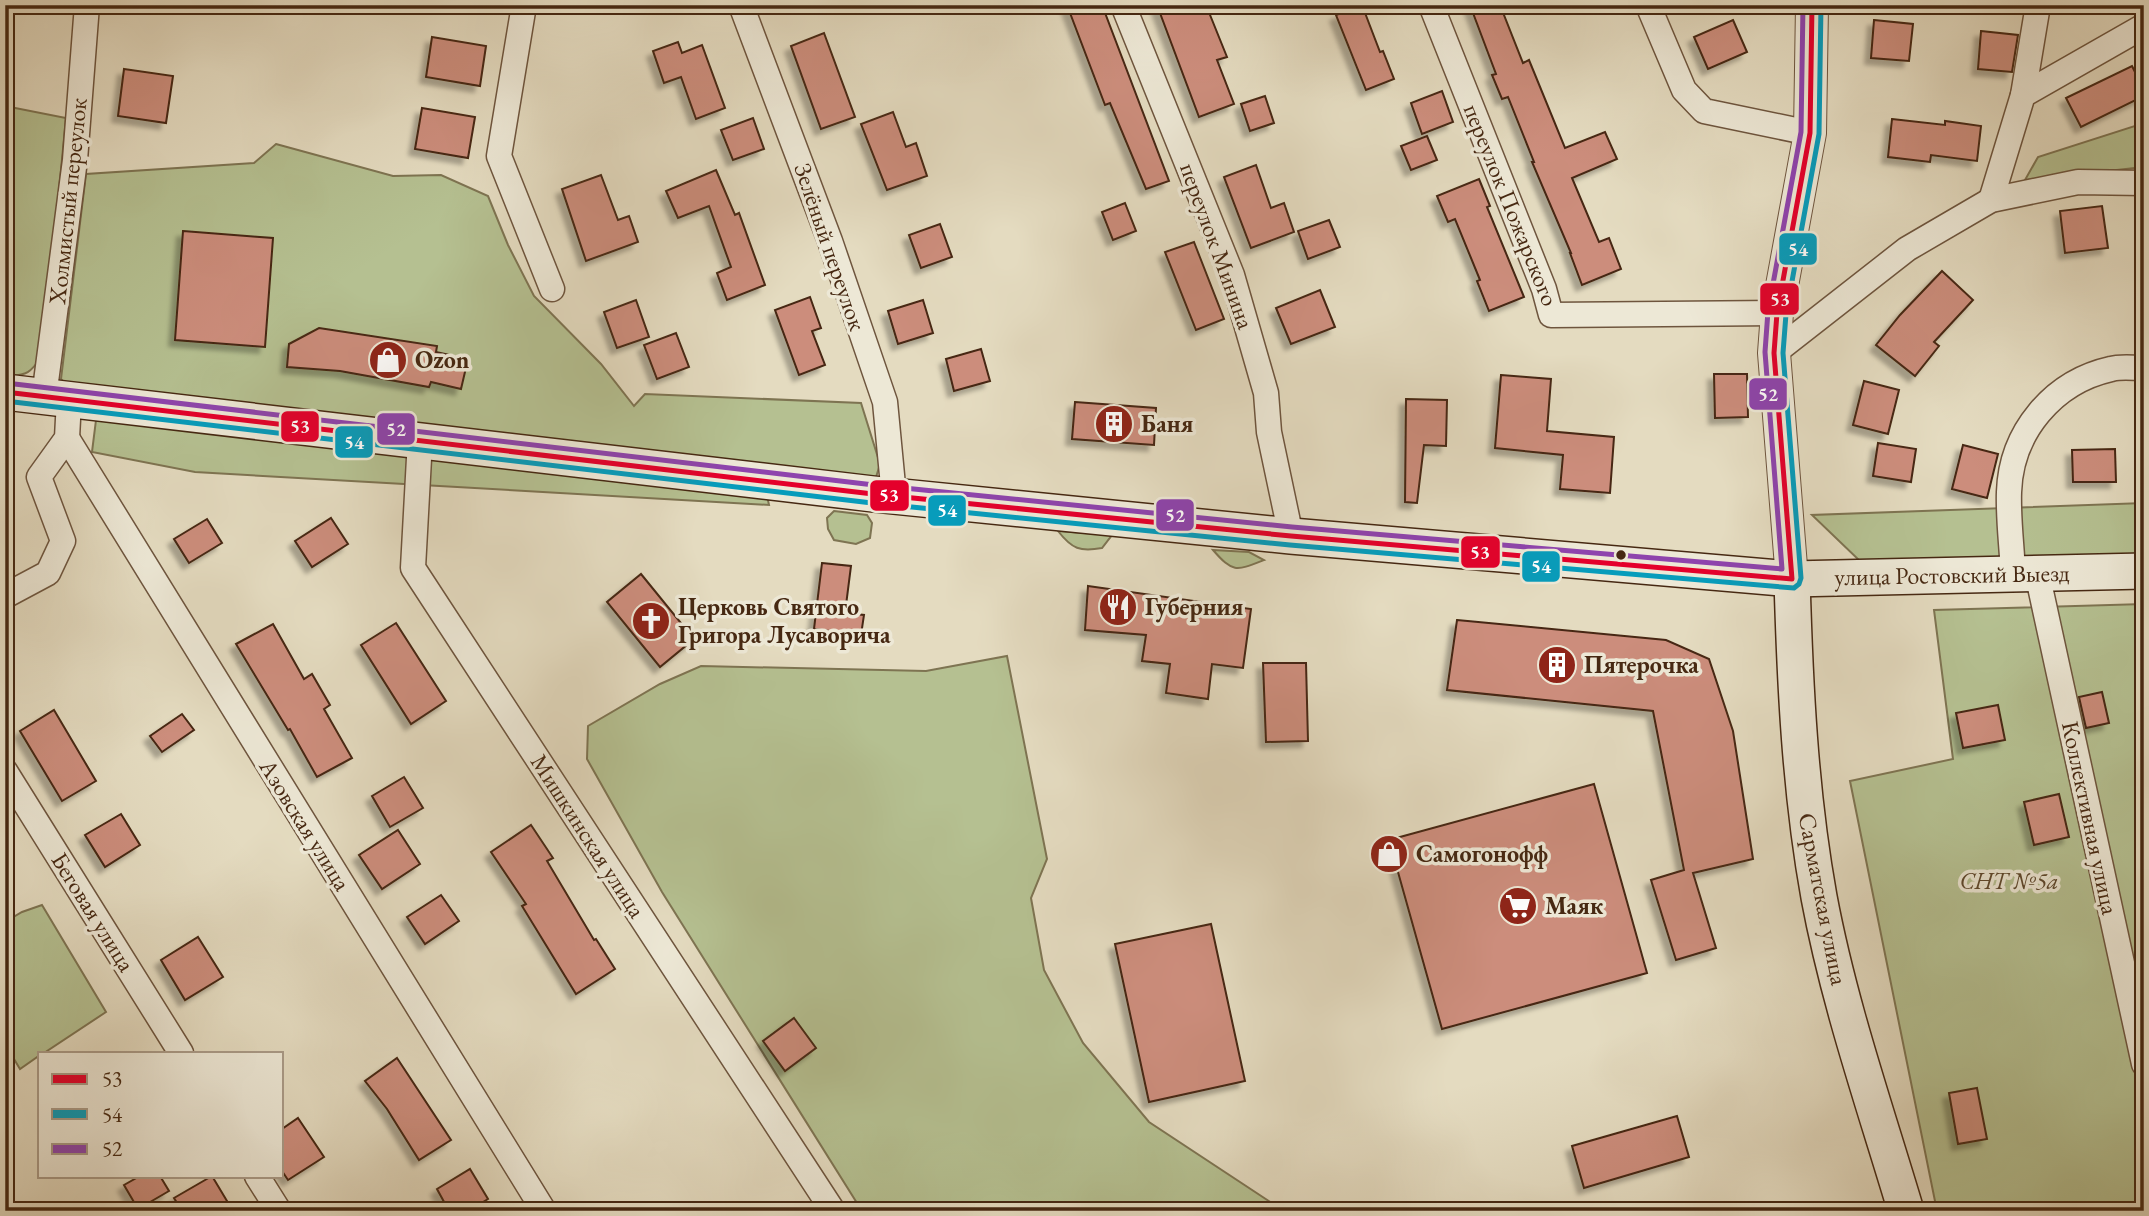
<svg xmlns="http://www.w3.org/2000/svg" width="2149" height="1216" font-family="'EB Garamond',serif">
  <defs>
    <filter id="shadow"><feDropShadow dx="-6" dy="6" stdDeviation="2" flood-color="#0004"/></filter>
  </defs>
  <rect width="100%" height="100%" fill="#e4dbc0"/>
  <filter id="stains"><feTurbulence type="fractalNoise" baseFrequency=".00286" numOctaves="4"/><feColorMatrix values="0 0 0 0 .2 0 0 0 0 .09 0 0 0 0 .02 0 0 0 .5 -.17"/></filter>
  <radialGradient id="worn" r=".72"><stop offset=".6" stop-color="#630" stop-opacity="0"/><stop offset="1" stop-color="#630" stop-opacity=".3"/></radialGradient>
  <g fill="#b5c091" stroke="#7e7452" stroke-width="2">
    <path d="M5,106L66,118L43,355C31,372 27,377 5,375Z"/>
    <path d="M2144,123V167L2025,180L2038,157Z"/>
    <path d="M276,144L393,176L441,175L488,196L508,245L534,296L601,364L634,406L645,394L861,403L880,464L874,484L73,393L61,379L86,174L254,163Z"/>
    <path d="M96,420L766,491L769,505L195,472L92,452Z"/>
    <path d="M2144,503V555L1862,563L1812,515Z"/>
    <path d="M834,511L867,515L872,523L870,538L856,544L834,540L828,529L827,518Z"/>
    <path d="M1058,531L1112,535L1102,548C1080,552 1072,549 1058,531Z"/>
    <path d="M1213,550L1249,552L1264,560C1236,571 1233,573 1213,550Z"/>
    <path d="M2144,604V1211H1937L1850,781L1953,759L1934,610Z"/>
    <path d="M1007,656L1047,859L1031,898L1044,970L1083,1043L1149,1122L1284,1211H862L662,892L587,759L588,726L660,684L701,666L926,671Z"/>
    <path d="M42,905L106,1012L44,1053H40V1055L20,1069L5,1044V922L22,912Z"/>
  </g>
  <g fill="#cc8d7c" stroke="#462812" stroke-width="2" filter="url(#shadow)">
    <path d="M1067,5H1102L1169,181L1146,189L1110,103L1105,105Z"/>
    <path d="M1157,5H1206L1227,57L1217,60L1234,104L1199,117Z"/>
    <path d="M1362,5L1380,52L1383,51L1394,79L1366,90L1336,15Z"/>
    <path d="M1470,5H1500L1523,63L1529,60L1565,148L1605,132L1617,159L1572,178L1599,242L1609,238L1621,269L1582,285L1570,253H1571L1532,162H1534L1508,97L1502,99L1492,75L1496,74Z"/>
    <path d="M1733,20L1747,52L1708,69L1694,37Z"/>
    <path d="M1874,20L1913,24L1909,61L1871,58Z"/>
    <path d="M1981,31L2018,35L2012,72L1978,69Z"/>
    <path d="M824,33L855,117L821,129L791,46Z"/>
    <path d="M432,37L486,46L480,86L426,77Z"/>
    <path d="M678,42L682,53L702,45L725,108L696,119L681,77L664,83L653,51Z"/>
    <path d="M2132,66L2144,90V96L2081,127L2066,98Z"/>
    <path d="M124,69L173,76L166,123L118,116Z"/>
    <path d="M1442,91L1453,122L1422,134L1411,103Z"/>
    <path d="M1265,96L1274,123L1250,131L1241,104Z"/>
    <path d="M422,108L475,117L468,158L415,149Z"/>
    <path d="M893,112L906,147L916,143L927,176L887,190L861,124Z"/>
    <path d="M753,118L764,149L733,160L721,130Z"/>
    <path d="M1892,119L1945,125V121L1981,126L1977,161L1931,155L1930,162L1888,157Z"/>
    <path d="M1427,136L1437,160L1411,170L1401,146Z"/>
    <path d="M1256,165L1271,208L1284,203L1294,232L1251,248L1224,177Z"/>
    <path d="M716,170L735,215L739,213L765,285L727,300L717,273L731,267L709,206L678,218L666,191Z"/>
    <path d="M601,175L618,220L629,216L638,242L586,261L562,189Z"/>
    <path d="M1479,179L1490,206L1487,207L1524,297L1489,311L1477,281L1480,280L1455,219L1448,222L1437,196Z"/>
    <path d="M1125,203L1136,231L1113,240L1102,212Z"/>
    <path d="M2102,206L2108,248L2065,253L2060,211Z"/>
    <path d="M1329,220L1340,247L1308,259L1298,231Z"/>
    <path d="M940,224L952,257L921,268L909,235Z"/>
    <path d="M183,231L273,238L265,347L175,340Z"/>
    <path d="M1194,242L1224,319L1196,330L1165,252Z"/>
    <path d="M1942,271L1973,300L1934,342L1939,346L1915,376L1876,345L1900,315Z"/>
    <path d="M1320,290L1335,327L1291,344L1276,308Z"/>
    <path d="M810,297L821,328L812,331L825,365L799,375L775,310Z"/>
    <path d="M636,300L649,337L617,348L604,312Z"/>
    <path d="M923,300L933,333L898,344L888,311Z"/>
    <path d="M319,328L437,346L436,352L468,359L461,389L431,382L429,387L340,371L287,367L289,344Z"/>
    <path d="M676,333L689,367L657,379L644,345Z"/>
    <path d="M981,349L990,381L954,391L946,359Z"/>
    <path d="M1714,374H1747L1748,417L1715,418Z"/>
    <path d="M1501,375L1551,379L1547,431L1614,437L1610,493L1560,489L1563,455L1495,448Z"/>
    <path d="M1864,381L1899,390L1888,434L1853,425Z"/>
    <path d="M1406,399L1447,400L1446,446L1424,445L1417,503L1405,502Z"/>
    <path d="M1075,402L1156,408L1154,445L1072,439Z"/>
    <path d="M1878,443L1916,449L1911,482L1873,476Z"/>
    <path d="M1963,445L1998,454L1987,498L1952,489Z"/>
    <path d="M2115,449L2116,482H2073L2072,450Z"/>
    <path d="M331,518L348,544L312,567L295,541Z"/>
    <path d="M207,519L222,543L189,563L174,539Z"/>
    <path d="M822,563L851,566L845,613L864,615L861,635L814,629Z"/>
    <path d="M641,574L694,639L660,667L607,602Z"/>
    <path d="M1088,586L1251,609L1243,668L1212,664L1208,699L1166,693L1170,664L1142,661L1146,635L1085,630Z"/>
    <path d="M1457,620L1666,640L1709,659L1733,731L1753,859L1693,873L1716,948L1676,960L1651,880L1684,870L1653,711L1447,690Z"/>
    <path d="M396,623L446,701L411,724L361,645Z"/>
    <path d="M273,624L304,679L312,674L330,705L324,709L352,758L317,777L290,729L288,730L236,644Z"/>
    <path d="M1263,663H1306L1308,741L1266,742Z"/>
    <path d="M2102,692L2109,723L2086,728L2079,697Z"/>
    <path d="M1998,705L2005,740L1963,748L1956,713Z"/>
    <path d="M54,710L96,781L62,801L20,731Z"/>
    <path d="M182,714L194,730L162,752L150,736Z"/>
    <path d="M404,777L423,808L390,827L372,796Z"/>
    <path d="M1594,784L1647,973L1442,1029L1389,840Z"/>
    <path d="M2059,794L2069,837L2034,845L2024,802Z"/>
    <path d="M121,814L140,845L105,867L85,835Z"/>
    <path d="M531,825L553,858L547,861L594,940L596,939L615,969L576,994L522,906L526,904L491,852Z"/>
    <path d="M398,830L420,864L382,889L359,855Z"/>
    <path d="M441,895L459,921L425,944L407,917Z"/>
    <path d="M1211,924L1245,1081L1149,1102L1115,944Z"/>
    <path d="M198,937L223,977L185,1000L161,960Z"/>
    <path d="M794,1018L816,1048L785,1071L763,1041Z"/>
    <path d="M397,1058L451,1140L419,1160L387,1109L365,1081Z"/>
    <path d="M1977,1088L1987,1139L1958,1144L1949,1093Z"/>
    <path d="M1677,1116L1689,1157L1584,1188L1572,1146Z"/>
    <path d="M298,1118L324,1157L288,1180L282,1171V1129Z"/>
    <path d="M470,1169L488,1199L468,1211H449L437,1189Z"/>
    <path d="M140,1176H160L169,1191L138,1209L124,1185Z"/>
    <path d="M212,1176L233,1211H182L174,1198Z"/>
  </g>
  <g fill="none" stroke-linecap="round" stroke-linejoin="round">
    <defs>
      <g id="minor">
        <path d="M524,5L499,156L552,289"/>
        <path d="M741,5L830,241L885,402L894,496"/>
        <path d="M1123,5L1232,275L1266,393L1269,432L1291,536"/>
        <path d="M1431,5L1544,289L1551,315L1777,313"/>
        <path d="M1648,5L1684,90L1704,111L1810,133"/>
        <path d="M2023,95L2038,5"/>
        <path d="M1991,200L2023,95L2144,26"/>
        <path d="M1774,353L1907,249L1991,200L2078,182L2144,183"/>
        <path d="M44,397L75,160L87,5"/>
        <path d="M67,438L544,1211"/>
        <path d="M420,440L413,568L833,1211"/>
        <path d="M2037,573L2144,1064"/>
        <path d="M2013,574C2012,547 2008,519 2009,492C2011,432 2053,382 2111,369C2121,366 2133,368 2144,368"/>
        <path d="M5,596L48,573L63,541L39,477L67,438L69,400"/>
        <path d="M5,771L181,1053"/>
        <path d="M257,1176L279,1211"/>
      </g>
      <path id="tertiary" d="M1792,579L1774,353L1777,313L1810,133L1812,5"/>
      <g id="secondary">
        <path d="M5,392L873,494L1291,536L1792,579L2144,571"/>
        <path d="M1792,579C1795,685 1800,792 1819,897C1839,1004 1875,1107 1906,1211"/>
      </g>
    </defs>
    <use href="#minor" stroke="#6e553e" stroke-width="27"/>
    <use href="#tertiary" stroke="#6e553e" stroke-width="34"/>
    <use href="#secondary" stroke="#462812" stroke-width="38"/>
    <use href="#minor" stroke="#ede8d6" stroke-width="24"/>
    <use href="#tertiary" stroke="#ede8d6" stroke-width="32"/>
    <use href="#secondary" stroke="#ede8d6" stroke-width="35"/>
    <defs>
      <path id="bus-1" d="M5,392L873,494L1291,536L1792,579L1774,353L1777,313L1810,133L1812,5"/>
      <path id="bus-2" d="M5,401L872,503L1290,545L1794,588L1799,584L1801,578L1783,353L1786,314L1819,134L1821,5"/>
      <path id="bus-3" d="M6,383L874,485L1292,527L1782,569L1765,352L1768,311L1801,132L1803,5"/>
    </defs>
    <use href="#bus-1" stroke="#ede8d6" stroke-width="10"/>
    <use href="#bus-2" stroke="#ede8d6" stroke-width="10"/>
    <use href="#bus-3" stroke="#ede8d6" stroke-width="10"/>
    <use href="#bus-1" stroke="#e4002b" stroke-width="5"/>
    <use href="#bus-2" stroke="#079cbb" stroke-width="5"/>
    <use href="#bus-3" stroke="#8e44ad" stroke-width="5"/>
  </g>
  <defs>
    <symbol id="shop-disc" viewBox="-11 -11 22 22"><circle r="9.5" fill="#8f2418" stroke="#ede8d6"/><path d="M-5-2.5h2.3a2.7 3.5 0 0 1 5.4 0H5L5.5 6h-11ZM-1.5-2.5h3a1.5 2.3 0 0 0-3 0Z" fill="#fff"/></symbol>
    <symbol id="building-disc" viewBox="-11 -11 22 22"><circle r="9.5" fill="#8f2418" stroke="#ede8d6"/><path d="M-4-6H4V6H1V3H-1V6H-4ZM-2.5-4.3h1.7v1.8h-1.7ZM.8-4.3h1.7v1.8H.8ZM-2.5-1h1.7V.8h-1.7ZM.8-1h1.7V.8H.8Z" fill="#fff"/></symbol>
    <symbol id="restaurant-disc" viewBox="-11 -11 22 22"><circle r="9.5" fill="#8f2418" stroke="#ede8d6"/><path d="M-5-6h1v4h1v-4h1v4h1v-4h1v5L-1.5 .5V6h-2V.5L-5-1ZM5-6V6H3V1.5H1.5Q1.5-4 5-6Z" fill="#fff"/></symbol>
    <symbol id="church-disc" viewBox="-11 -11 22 22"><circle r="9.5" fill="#8f2418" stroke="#ede8d6"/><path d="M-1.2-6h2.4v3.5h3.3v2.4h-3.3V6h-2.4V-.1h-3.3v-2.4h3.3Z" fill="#fff"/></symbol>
    <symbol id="supermarket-disc" viewBox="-11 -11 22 22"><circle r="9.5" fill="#8f2418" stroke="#ede8d6"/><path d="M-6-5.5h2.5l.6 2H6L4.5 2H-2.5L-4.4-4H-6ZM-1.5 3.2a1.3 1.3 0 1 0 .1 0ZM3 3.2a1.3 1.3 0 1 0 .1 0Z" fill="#fff"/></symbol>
  </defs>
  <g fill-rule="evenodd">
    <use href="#shop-disc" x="366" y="338" width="44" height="44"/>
    <use href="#building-disc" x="1092" y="402" width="44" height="44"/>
    <use href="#restaurant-disc" x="1096" y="585" width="44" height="44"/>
    <use href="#church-disc" x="629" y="599" width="44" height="44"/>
    <use href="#building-disc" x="1535" y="643" width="44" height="44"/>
    <use href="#shop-disc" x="1367" y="832" width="44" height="44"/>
    <use href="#supermarket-disc" x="1496" y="884" width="44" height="44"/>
  </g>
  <circle fill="#462812" stroke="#ede8d6" stroke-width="2.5" cx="1621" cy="555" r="6"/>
  <g text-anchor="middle" stroke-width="7" stroke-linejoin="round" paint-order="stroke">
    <g font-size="24" fill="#462812" stroke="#ede8d6">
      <text transform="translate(68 201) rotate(-84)" y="8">Холмистый переулок</text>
      <text transform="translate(1511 205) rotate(68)" y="8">переулок Пожарского</text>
      <text transform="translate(1217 246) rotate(70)" y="8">переулок Минина</text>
      <text transform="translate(830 247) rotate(71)" y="8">Зелёный переулок</text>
      <text transform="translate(1952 575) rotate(-1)" y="8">улица Ростовский Выезд</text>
      <text transform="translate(2090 818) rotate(78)" y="8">Коллективная улица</text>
      <text transform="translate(305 825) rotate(58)" y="8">Азовская улица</text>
      <text transform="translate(588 836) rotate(57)" y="8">Мишкинская улица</text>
      <text transform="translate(1823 899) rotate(79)" y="8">Сарматская улица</text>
      <text transform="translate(93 912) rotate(58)" y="8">Беговая улица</text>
    </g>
    <g font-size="24" font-weight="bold" fill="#462812" stroke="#ede8d6" text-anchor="start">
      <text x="415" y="368">Ozon</text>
      <text x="1141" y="432">Баня</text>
      <text x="678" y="615">Церковь Святого<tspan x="678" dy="28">Григора Лусаворича</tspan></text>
      <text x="1145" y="615">Губерния</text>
      <text x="1584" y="673">Пятерочка</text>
      <text x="1416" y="862">Самогонофф</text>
      <text x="1545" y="914">Маяк</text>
    </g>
    <g font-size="24" font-style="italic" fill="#5c462b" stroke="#ede8d6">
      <text x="2009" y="889">СНТ №5а</text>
    </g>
  </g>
  <g stroke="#ede8d6" stroke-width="2.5">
    <rect x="1778" y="232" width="40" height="34" rx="7" fill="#079cbb"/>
    <rect x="1759" y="282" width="41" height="34" rx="7" fill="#e4002b"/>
    <rect x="1748" y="377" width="40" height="34" rx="7" fill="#8e44ad"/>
    <rect x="280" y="410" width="40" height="33" rx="7" fill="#e4002b"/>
    <rect x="376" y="412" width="40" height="34" rx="7" fill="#8e44ad"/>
    <rect x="334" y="425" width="40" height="34" rx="7" fill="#079cbb"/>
    <rect x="869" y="479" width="41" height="33" rx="7" fill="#e4002b"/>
    <rect x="927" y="494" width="40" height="33" rx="7" fill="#079cbb"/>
    <rect x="1155" y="498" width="40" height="34" rx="7" fill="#8e44ad"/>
    <rect x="1460" y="535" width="41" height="34" rx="7" fill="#e4002b"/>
    <rect x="1521" y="550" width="40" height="33" rx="7" fill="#079cbb"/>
  </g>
  <g font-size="19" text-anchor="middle" font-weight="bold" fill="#fff">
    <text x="1798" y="256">54</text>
    <text x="1780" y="306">53</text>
    <text x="1768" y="401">52</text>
    <text x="300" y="433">53</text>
    <text x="396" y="436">52</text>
    <text x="354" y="449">54</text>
    <text x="889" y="502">53</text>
    <text x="947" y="517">54</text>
    <text x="1175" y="522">52</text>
    <text x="1480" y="559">53</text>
    <text x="1541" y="573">54</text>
  </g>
  <rect width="2149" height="1216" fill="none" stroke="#e4dbc0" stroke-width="28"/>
  <rect x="7" y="7" width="2135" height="1202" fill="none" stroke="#462812" stroke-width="3.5"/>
  <rect x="14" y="14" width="2121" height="1188" fill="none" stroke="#462812" stroke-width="2"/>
  <rect x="38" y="1052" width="245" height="126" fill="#ede8d6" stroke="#aa9b88" stroke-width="2"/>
  <rect x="52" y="1074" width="35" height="10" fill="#e4002b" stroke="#aa9b88" stroke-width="2"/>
  <text x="102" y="1086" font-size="21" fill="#462812">53</text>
  <rect x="52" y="1109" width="35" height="10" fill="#079cbb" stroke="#aa9b88" stroke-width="2"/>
  <text x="102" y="1122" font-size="21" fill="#462812">54</text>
  <rect x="52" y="1144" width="35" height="10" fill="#8e44ad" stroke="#aa9b88" stroke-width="2"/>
  <text x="102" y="1156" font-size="21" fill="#462812">52</text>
  <rect width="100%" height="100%" filter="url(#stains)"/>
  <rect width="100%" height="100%" fill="url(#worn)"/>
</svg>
